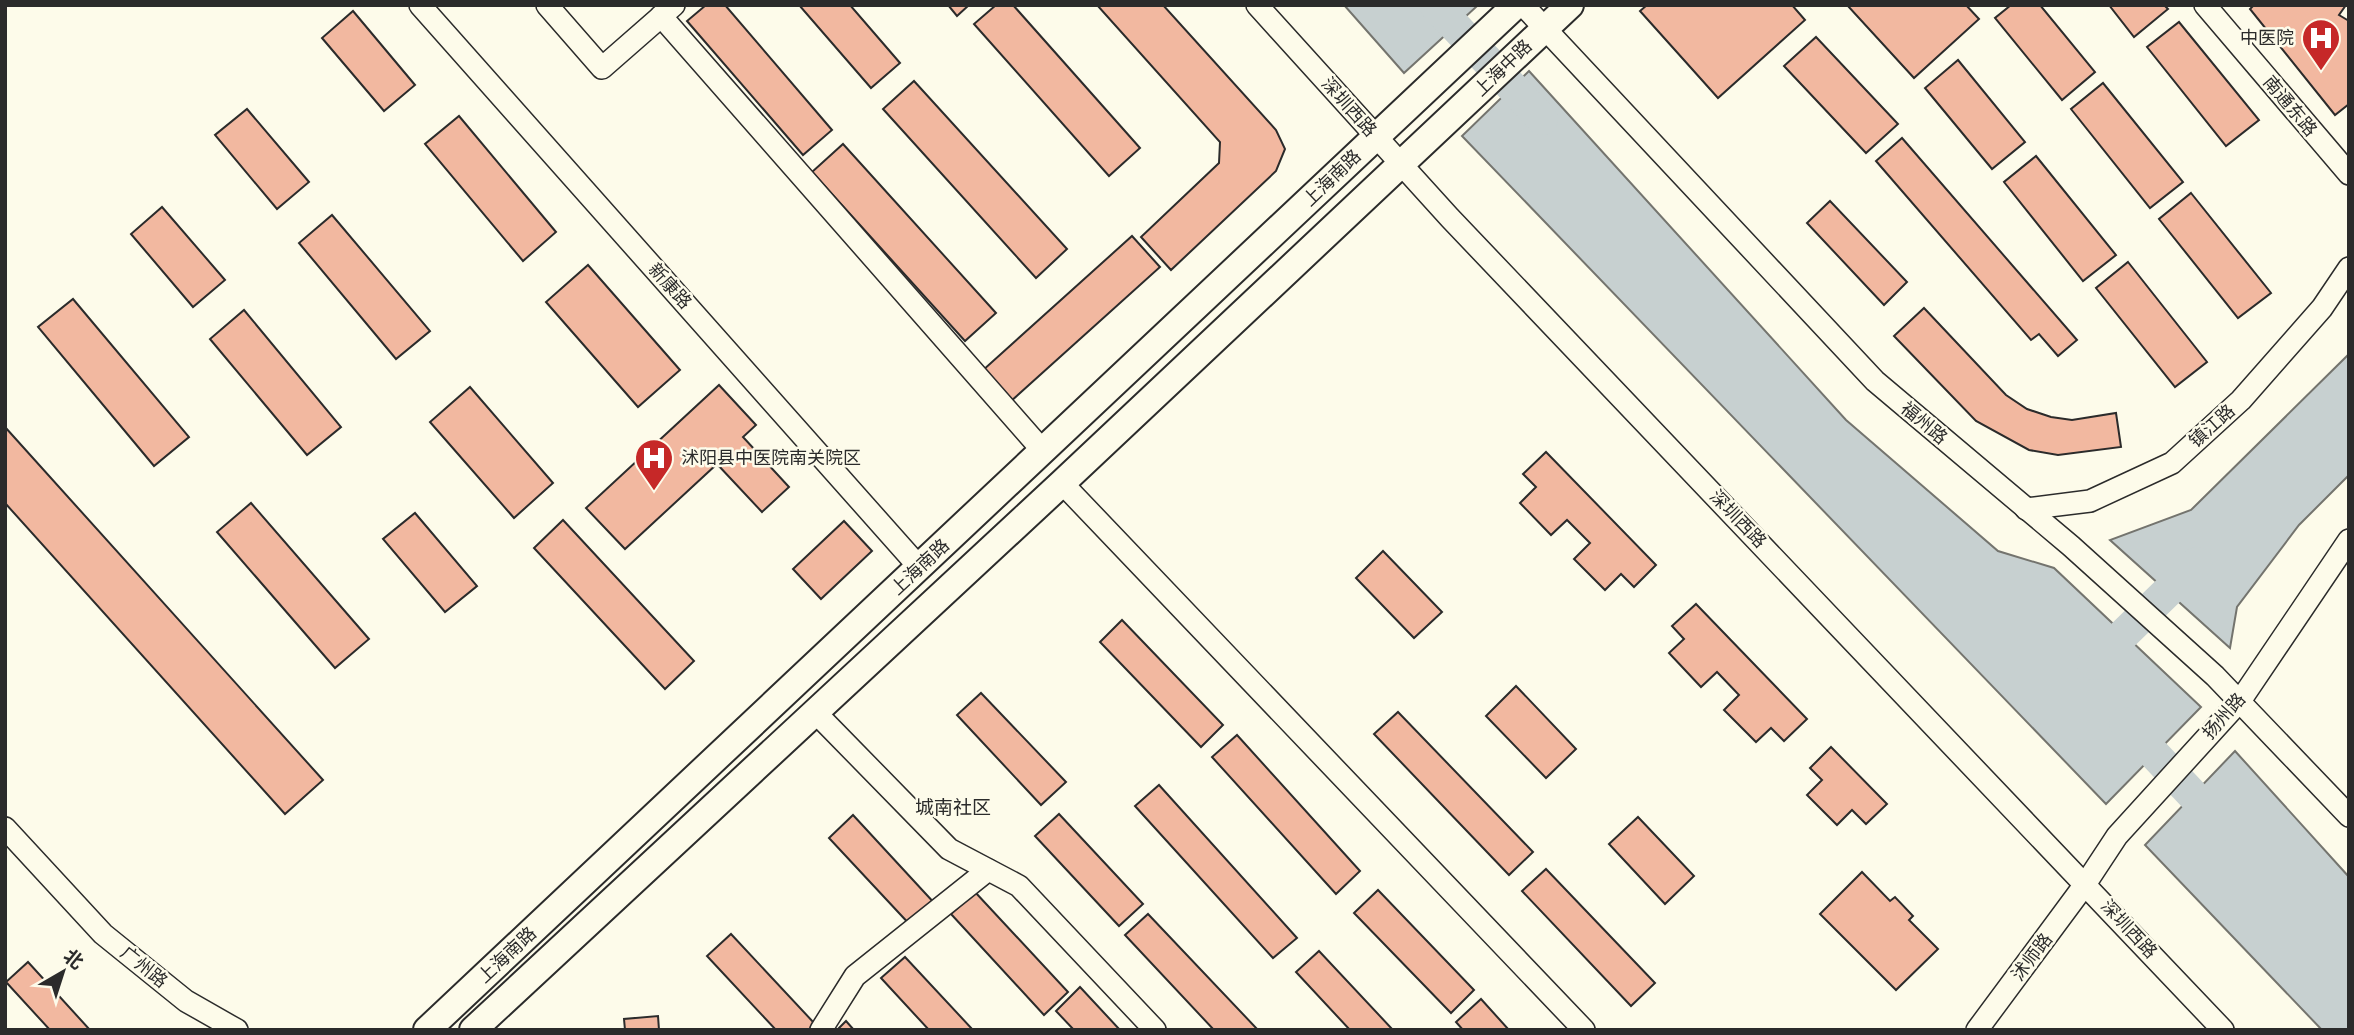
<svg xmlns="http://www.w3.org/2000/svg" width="2354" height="1035" font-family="Overpass,'Noto Sans SC',sans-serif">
  <rect width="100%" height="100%" fill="#fdfbea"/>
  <g fill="#c7d0d0" stroke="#74746e" stroke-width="2">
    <path d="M1344,5H1474L1476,7L1404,73Z"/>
    <path d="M1529,71L1846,420L1998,551L2054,568L2201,707L2106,804L1462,136Z"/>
    <path d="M2349,354V475L2299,525L2237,607L2230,648L2110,540L2191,510Z"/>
    <path d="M2235,751L2349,877V1030H2322L2145,845Z"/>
  </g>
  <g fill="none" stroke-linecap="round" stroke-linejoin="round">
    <g stroke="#c7d0d0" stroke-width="32">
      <path d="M1435,5L1542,119"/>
      <path d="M2093,664L2197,563"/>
      <path d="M2125,723L2221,825"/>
    </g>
  </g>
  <g fill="#f2b8a0" stroke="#2b2b2b" stroke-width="2">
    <path d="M706,5H725L832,130L803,155L687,21Z"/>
    <path d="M799,5H850L900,63L871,88Z"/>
    <path d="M948,5H969L957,16Z"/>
    <path d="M996,5H1013L1140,148L1109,176L974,24Z"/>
    <path d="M1097,5H1163L1276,130L1285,149L1276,171L1171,270L1141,237L1219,163L1220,142Z"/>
    <path d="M1647,5H1792L1805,20L1718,98L1640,11Z"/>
    <path d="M1847,5H1966L1979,19L1914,78Z"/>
    <path d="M2011,5H2040L2095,72L2062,100L1995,18Z"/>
    <path d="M2109,5H2164L2168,9L2134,37Z"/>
    <path d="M2254,5H2346L2339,15L2349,21V104L2335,115L2250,9Z"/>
    <path d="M353,11L415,85L384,111L322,38Z"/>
    <path d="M2179,22L2259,120L2226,146L2147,47Z"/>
    <path d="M1816,37L1898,124L1866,153L1784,66Z"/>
    <path d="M1958,60L2025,142L1992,169L1925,88Z"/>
    <path d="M914,81L1067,249L1036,278L883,109Z"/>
    <path d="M2103,83L2183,182L2150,208L2071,109Z"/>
    <path d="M247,109L309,182L277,209L215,135Z"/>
    <path d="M459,116L556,232L523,261L425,144Z"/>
    <path d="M1902,138L2077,340L2058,356L2039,334L2031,340L1876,161Z"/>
    <path d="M843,144L996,313L965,341L812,172Z"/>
    <path d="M2036,156L2116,255L2083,281L2004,182Z"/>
    <path d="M2191,193L2271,293L2238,318L2159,219Z"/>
    <path d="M1830,201L1907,282L1884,305L1807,223Z"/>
    <path d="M162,207L225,280L193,307L131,234Z"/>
    <path d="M332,215L430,331L396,359L299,243Z"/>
    <path d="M1132,236L1160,267L1010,402L982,371Z"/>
    <path d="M2128,262L2207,362L2175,387L2096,288Z"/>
    <path d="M588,265L680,370L638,407L546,302Z"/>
    <path d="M73,299L189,437L154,466L38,327Z"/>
    <path d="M1924,308L2006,395L2027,409L2051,417L2072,420L2116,413L2121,447L2058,455L2029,450L1976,421L1894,336Z"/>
    <path d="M244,310L341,427L307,455L210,339Z"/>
    <path d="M719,385L756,425L743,437L789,487L762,512L717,464L625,549L586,508Z"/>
    <path d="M470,387L553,483L514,518L430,422Z"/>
    <path d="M5,427L323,780L285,814L5,503Z"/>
    <path d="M1546,452L1656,565L1634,587L1621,574L1605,590L1574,559L1590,543L1567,520L1551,535L1520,503L1536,487L1523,474Z"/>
    <path d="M251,503L369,639L335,668L217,532Z"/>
    <path d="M415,513L477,586L445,612L383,539Z"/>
    <path d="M563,520L694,661L665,689L534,548Z"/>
    <path d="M844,521L872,551L821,599L793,569Z"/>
    <path d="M1383,551L1442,612L1414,638L1356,578Z"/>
    <path d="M1696,604L1807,719L1784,741L1771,728L1756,742L1724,710L1739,695L1717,672L1701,687L1669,653L1684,639L1672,626Z"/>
    <path d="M1122,620L1223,725L1201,747L1100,642Z"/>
    <path d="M1516,686L1576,749L1546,778L1486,716Z"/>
    <path d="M981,693L1066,782L1041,805L957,715Z"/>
    <path d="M1398,712L1533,852L1509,875L1374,734Z"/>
    <path d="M1237,735L1360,871L1336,894L1212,757Z"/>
    <path d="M1831,747L1887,804L1866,824L1852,810L1837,825L1807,795L1822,780L1810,768Z"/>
    <path d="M1159,785L1297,938L1273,958L1135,806Z"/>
    <path d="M1059,814L1143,904L1119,926L1035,836Z"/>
    <path d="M853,815L937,906L913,928L829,838Z"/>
    <path d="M1638,817L1694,876L1665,904L1609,844Z"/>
    <path d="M1546,869L1655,983L1631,1006L1522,891Z"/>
    <path d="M1862,872L1890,901L1895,897L1913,916L1909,920L1938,949L1896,990L1820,914Z"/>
    <path d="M1378,890L1474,990L1451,1013L1354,913Z"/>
    <path d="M975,892L1068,992L1044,1015L951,914Z"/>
    <path d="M1148,914L1258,1030H1214L1125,935Z"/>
    <path d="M731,934L815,1024L809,1030H776L707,956Z"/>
    <path d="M1319,951L1393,1030H1350L1296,972Z"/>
    <path d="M905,957L973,1030H929L881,978Z"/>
    <path d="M28,962L90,1030H50L6,982Z"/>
    <path d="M1080,987L1120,1030H1074L1056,1011Z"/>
    <path d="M1481,999L1509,1030H1463L1456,1022Z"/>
    <path d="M658,1016L659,1030H625L624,1019Z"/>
    <path d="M846,1021L854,1030H837Z"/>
  </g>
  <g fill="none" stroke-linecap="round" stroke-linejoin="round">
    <defs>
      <g id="minor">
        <path d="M420,5L920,568"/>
        <path d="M547,5L602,68L674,5"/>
        <path d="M1257,5L1450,218L2223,1030"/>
        <path d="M1523,5L1875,381L2071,546L2215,676L2349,816"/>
        <path d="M2205,5L2349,174"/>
        <path d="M661,16L1043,451"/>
        <path d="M1062,483L1584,1030"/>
        <path d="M2026,509L2090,501L2172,463L2241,400L2322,308L2349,268"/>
        <path d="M815,712L949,849L1019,886L1155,1030"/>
        <path d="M5,828L103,934L186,1001L237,1030"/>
        <path d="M821,1030L855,976L988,870"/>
        <path d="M1977,1030L2086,883L2117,836L2240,701L2349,540"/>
      </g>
      <g id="major">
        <path d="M427,1030L1516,5"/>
        <path d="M473,1030L1062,483L1570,5"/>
      </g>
    </defs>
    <use href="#minor" stroke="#2b2b2b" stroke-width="24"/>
    <use href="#major" stroke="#2b2b2b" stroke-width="30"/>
    <use href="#minor" stroke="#fdfbea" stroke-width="21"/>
    <use href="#major" stroke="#fdfbea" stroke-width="26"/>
  </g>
  <defs>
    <symbol id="hospital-pin" viewBox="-11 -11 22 30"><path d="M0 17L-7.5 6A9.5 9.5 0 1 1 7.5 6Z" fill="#c62828" stroke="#fdfbea"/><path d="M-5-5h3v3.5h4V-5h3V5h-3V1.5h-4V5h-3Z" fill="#fff"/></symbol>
  </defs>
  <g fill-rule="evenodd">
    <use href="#hospital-pin" x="2299" y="16" width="44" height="60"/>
    <use href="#hospital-pin" x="632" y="436" width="44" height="60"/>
  </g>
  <g text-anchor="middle" stroke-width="5" stroke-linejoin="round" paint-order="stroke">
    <g font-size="18" fill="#2b2b2b" stroke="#fdfbea" text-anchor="end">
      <text x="2294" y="44">中医院</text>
      <text x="681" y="464" text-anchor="start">沭阳县中医院南关院区</text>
    </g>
    <g font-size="18" fill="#2b2b2b" stroke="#fdfbea">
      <text transform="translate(1503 68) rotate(-44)" y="6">上海中路</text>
      <text transform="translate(2290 106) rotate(50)" y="6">南通东路</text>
      <text transform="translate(1349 107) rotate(48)" y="6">深圳西路</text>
      <text transform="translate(1332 178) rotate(-44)" y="6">上海南路</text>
      <text transform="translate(670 286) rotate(48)" y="6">新康路</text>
      <text transform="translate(1924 423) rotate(40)" y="6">福州路</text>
      <text transform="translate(2212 426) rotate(-42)" y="6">镇江路</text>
      <text transform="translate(1738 519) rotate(46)" y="6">深圳西路</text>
      <text transform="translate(920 567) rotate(-43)" y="6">上海南路</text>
      <text transform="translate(2224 716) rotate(-49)" y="6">扬州路</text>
      <text transform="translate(2129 929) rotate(47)" y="6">深圳西路</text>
      <text transform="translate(507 955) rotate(-43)" y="6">上海南路</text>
      <text transform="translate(2032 957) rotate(-53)" y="6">沭师路</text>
      <text transform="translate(144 967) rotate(39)" y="6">广州路</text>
    </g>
    <g font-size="19" fill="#2b2b2b" stroke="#fdfbea">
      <text x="953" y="814">城南社区</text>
    </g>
  </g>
  <rect width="2354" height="1035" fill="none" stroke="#2b2b2b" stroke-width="14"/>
  <g transform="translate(63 972) rotate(39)" stroke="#fdfbea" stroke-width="5" paint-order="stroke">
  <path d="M0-5L12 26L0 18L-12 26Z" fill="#2b2b2b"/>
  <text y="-10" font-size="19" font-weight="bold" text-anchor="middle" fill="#2b2b2b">北</text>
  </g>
</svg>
